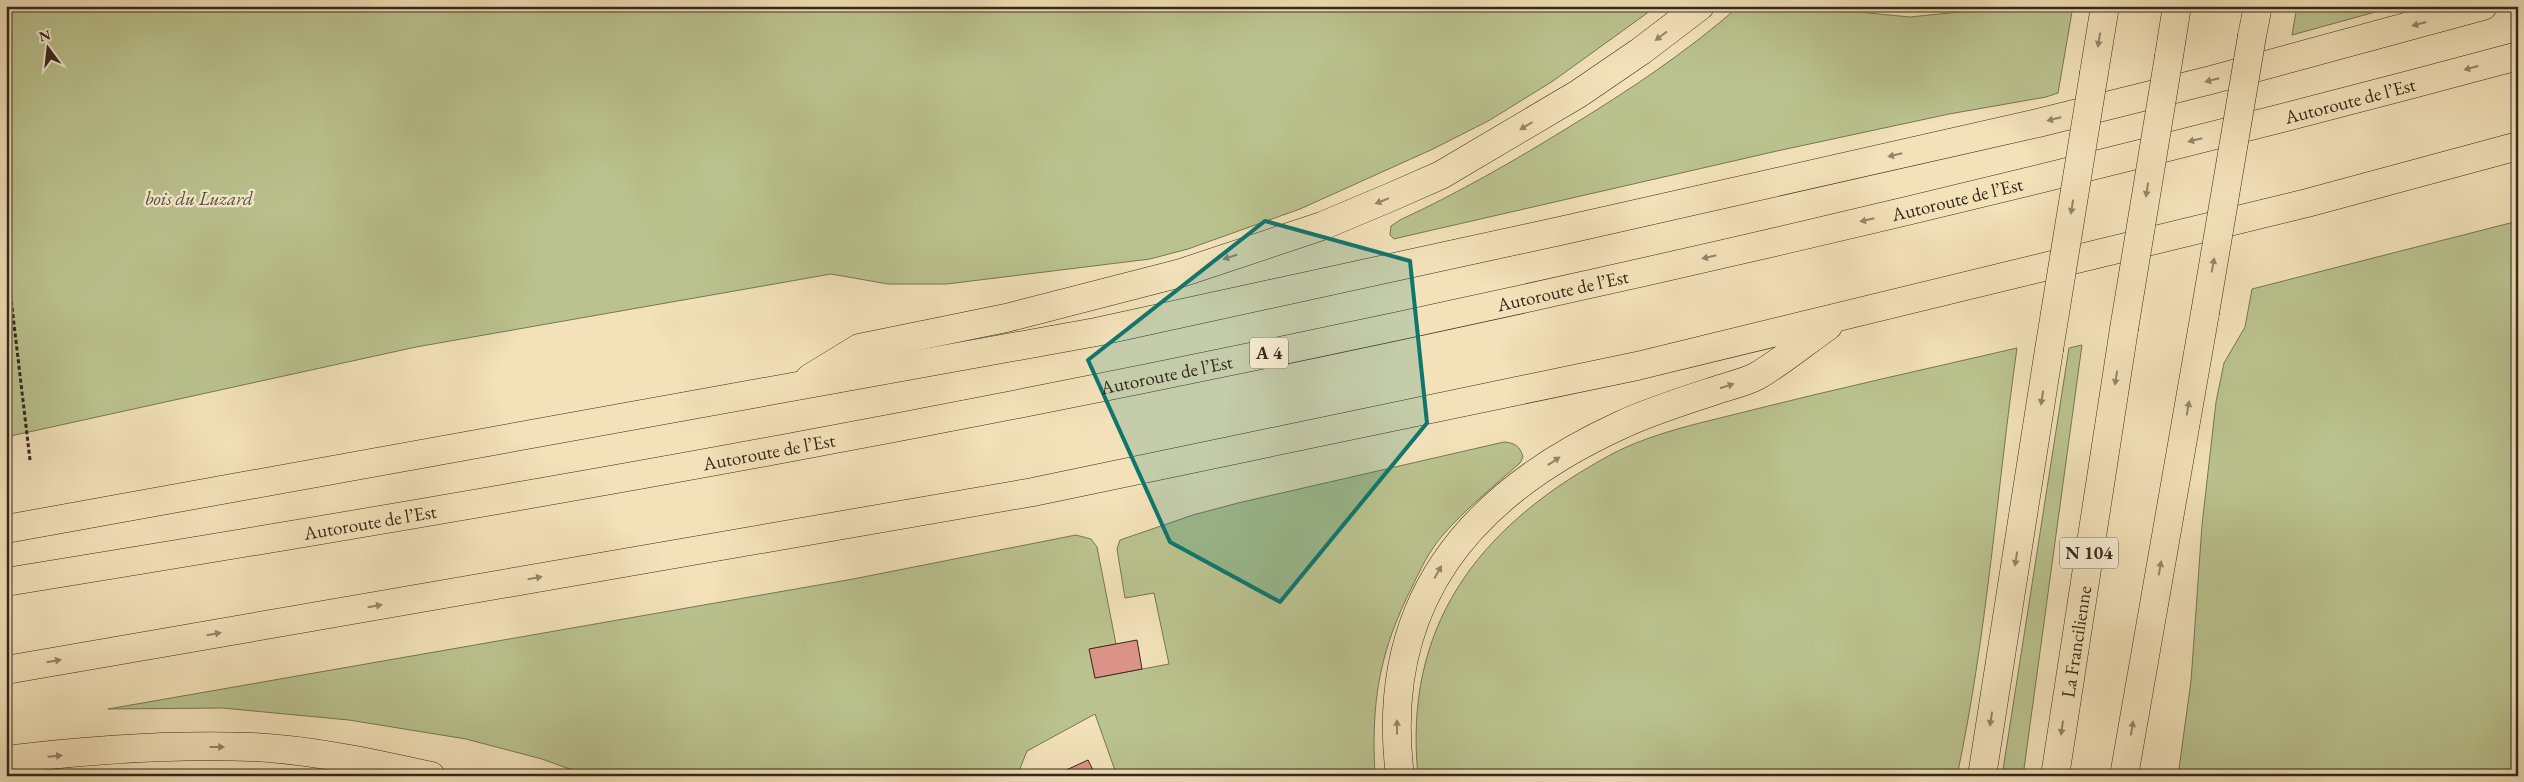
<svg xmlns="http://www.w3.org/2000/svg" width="2524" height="782" font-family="'EB Garamond',serif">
  <rect width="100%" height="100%" fill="#f2e1b9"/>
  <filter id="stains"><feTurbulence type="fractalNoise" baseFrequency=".004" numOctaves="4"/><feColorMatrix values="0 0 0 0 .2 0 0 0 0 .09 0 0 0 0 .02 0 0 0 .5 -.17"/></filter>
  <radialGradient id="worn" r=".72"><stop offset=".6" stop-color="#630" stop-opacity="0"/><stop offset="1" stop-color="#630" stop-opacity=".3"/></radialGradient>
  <g fill="#bac38f" stroke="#777655">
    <path d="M6,6H1657L1553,81L1490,120L1433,149L1300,209L1188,249L1150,259L947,284H888L831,274L416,347L6,437Z"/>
    <path d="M1739,6H1841L1868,13L1910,17L1988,9L1995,6H2073L2058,93L2046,97L1949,114L1777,151L1402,237L1394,239L1390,235L1391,226L1400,220C1458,193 1514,161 1569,127C1628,91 1687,52 1739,6Z"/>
    <path d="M2297,6H2397L2292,35Z"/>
    <path d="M2518,221V776H2178L2191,681L2202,525L2216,402L2224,363L2245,327L2252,289Z"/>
    <path d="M2082,345L2023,776H2002L2069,348Z"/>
    <path d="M2017,348C1997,490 1987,635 1957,776H1418C1403,627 1477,529 1603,459C1646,434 1697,424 1744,412C1835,389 1926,369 2017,348Z"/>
    <path d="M1504,442C1515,443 1520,446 1523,457L1520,463C1494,486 1465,509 1442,536C1430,550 1421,568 1413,585C1379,652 1371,701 1375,776H1117L1095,714L1027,751L1017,776H589L542,759L466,739L349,720L222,708L108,709L853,579L1076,535L1091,539L1097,547L1116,644L1090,649L1095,678L1169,664L1154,593L1125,598L1117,549L1120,540L1193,515L1238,503Z"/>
  </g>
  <g fill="#dd9488" stroke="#34291b">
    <path d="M1137,640L1142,669L1095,678L1089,649Z"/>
    <path d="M1088,760L1096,776H1064L1062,772Z"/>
  </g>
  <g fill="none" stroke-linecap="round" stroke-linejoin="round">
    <defs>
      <g id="trunk">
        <path d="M2169,56L2177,6"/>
        <path id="s1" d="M2055,776L2124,329"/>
      </g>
      <g id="motorway">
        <path d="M2252,36L2258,6"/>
        <path d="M2094,73L2105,6"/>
        <path d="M810,378L859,348L1006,318L1181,273L1322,226L1391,197L1441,175L1578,94L1641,51L1700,6"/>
        <path d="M6,529L1096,332L1569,229L2038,123L2211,80L2483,6"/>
        <path id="s2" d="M6,582C265,540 524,497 782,449C1365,341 1945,210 2518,56"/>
        <path d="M6,670L1033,492L1637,366L2307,203L2518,146"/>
        <path d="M6,760C87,750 170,744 252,747C312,750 373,763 431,776"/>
        <path d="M1400,776C1378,602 1470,494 1621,425C1651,411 1683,401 1714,391C1727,386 1744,383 1757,376C1781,362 1804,343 1828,326"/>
        <path d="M1982,776L2049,350"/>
        <path d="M2124,776L2205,313"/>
      </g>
    </defs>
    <use href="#trunk" stroke="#34291b" stroke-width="29"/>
    <use href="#motorway" stroke="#34291b" stroke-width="29"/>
    <path stroke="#34291b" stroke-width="3" stroke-dasharray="4 2.5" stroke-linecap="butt" d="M6,256L30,460"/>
    <use href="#trunk" stroke="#f2e1b9" stroke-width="28"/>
    <use href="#motorway" stroke="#f2e1b9" stroke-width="28"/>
    <defs>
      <path id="trunk-bridge" d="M2124,329L2169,56"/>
      <g id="motorway-bridge">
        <path d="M2205,313L2252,36"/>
        <path d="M2049,350L2094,73"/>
      </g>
    </defs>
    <use href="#trunk-bridge" stroke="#34291b" stroke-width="29" stroke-linecap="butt"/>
    <use href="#motorway-bridge" stroke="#34291b" stroke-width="29" stroke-linecap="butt"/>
    <use href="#trunk-bridge" stroke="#f2e1b9" stroke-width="28"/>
    <use href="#motorway-bridge" stroke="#f2e1b9" stroke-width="28"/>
  </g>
  <defs><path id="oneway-solid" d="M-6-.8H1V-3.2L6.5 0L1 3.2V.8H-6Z" transform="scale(1.25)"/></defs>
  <g fill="#93856a">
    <use href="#oneway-solid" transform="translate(2419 24) rotate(165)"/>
    <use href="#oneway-solid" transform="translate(1661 36) rotate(143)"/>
    <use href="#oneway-solid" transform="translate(2099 40) rotate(99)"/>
    <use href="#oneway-solid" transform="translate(2471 68) rotate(165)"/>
    <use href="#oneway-solid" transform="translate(2212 80) rotate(166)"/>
    <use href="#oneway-solid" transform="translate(2054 119) rotate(166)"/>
    <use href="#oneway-solid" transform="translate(1526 126) rotate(149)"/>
    <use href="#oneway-solid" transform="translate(2195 140) rotate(166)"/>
    <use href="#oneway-solid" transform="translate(1895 155) rotate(167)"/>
    <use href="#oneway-solid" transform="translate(2147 190) rotate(99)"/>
    <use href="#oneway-solid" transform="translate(1382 201) rotate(158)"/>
    <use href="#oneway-solid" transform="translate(2072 207) rotate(99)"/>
    <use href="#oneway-solid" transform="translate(1867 220) rotate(167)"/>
    <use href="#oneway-solid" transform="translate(1230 257) rotate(163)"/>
    <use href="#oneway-solid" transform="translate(1709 257) rotate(167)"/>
    <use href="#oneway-solid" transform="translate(2213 265) rotate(-80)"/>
    <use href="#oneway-solid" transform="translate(2116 378) rotate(99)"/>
    <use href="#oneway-solid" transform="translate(1727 386) rotate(-18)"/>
    <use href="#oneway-solid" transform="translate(2042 398) rotate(99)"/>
    <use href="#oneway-solid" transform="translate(2188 408) rotate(-80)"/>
    <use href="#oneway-solid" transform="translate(1554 461) rotate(-34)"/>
    <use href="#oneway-solid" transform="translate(2016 559) rotate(99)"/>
    <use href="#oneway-solid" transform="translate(2160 568) rotate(-80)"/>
    <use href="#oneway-solid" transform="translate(1438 572) rotate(-61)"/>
    <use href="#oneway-solid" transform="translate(535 578) rotate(-10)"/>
    <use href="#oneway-solid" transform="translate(375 606) rotate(-10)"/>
    <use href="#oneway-solid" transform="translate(214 634) rotate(-10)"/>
    <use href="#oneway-solid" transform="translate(54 661) rotate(-10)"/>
    <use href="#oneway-solid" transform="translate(1991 719) rotate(99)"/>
    <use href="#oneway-solid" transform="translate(1397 727) rotate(-90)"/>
    <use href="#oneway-solid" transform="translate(2062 728) rotate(98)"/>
    <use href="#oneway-solid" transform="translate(2132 728) rotate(-81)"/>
    <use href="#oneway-solid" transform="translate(217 747)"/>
    <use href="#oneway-solid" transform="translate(55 756) rotate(-5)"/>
  </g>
  <path fill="#0f766e" fill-opacity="0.2" stroke="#0f766e" stroke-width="4" stroke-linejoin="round" d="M1265,221L1410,261L1427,423L1280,602L1170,542L1088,360Z"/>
  <g text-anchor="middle" stroke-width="5" stroke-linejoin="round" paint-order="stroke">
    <g fill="#f7ecd2" stroke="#6e6452" stroke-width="1">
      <rect x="1250" y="337.5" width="38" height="31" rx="4"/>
      <rect x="2060" y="537.5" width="58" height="31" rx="4"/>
    </g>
    <g font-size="18" font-weight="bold" fill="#34291b">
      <text x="1269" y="359">A 4</text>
      <text x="2089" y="559">N 104</text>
    </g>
    <g font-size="19" fill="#34291b" stroke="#f7ecd2">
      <text dy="7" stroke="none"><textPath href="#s2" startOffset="2394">Autoroute de l’Est</textPath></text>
      <text dy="7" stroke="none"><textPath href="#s2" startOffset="1989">Autoroute de l’Est</textPath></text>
      <text dy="7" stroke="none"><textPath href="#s2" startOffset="1584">Autoroute de l’Est</textPath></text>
      <text dy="7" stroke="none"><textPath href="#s2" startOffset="1179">Autoroute de l’Est</textPath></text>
      <text dy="7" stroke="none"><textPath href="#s2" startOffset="774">Autoroute de l’Est</textPath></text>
      <text dy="7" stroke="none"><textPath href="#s2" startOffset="369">Autoroute de l’Est</textPath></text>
      <text dy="7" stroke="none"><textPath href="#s1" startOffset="136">La Francilienne</textPath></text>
    </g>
    <g font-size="19" font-style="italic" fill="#565038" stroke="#f7ecd2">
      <text x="199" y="205">bois du Luzard</text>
    </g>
  </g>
  <rect width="2524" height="782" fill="none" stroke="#f2e1b9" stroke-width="25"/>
  <rect x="8" y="8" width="2509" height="767" fill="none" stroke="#34291b" stroke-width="2.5"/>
  <rect x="12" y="12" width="2499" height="757" fill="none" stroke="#34291b"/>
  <g transform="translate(48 48) rotate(345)" stroke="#f7ecd2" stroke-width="4" paint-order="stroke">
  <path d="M0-4L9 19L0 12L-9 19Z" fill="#34291b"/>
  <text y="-8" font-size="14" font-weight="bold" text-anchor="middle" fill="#34291b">N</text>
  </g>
  <rect width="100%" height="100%" filter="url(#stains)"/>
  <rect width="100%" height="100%" fill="url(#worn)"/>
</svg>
